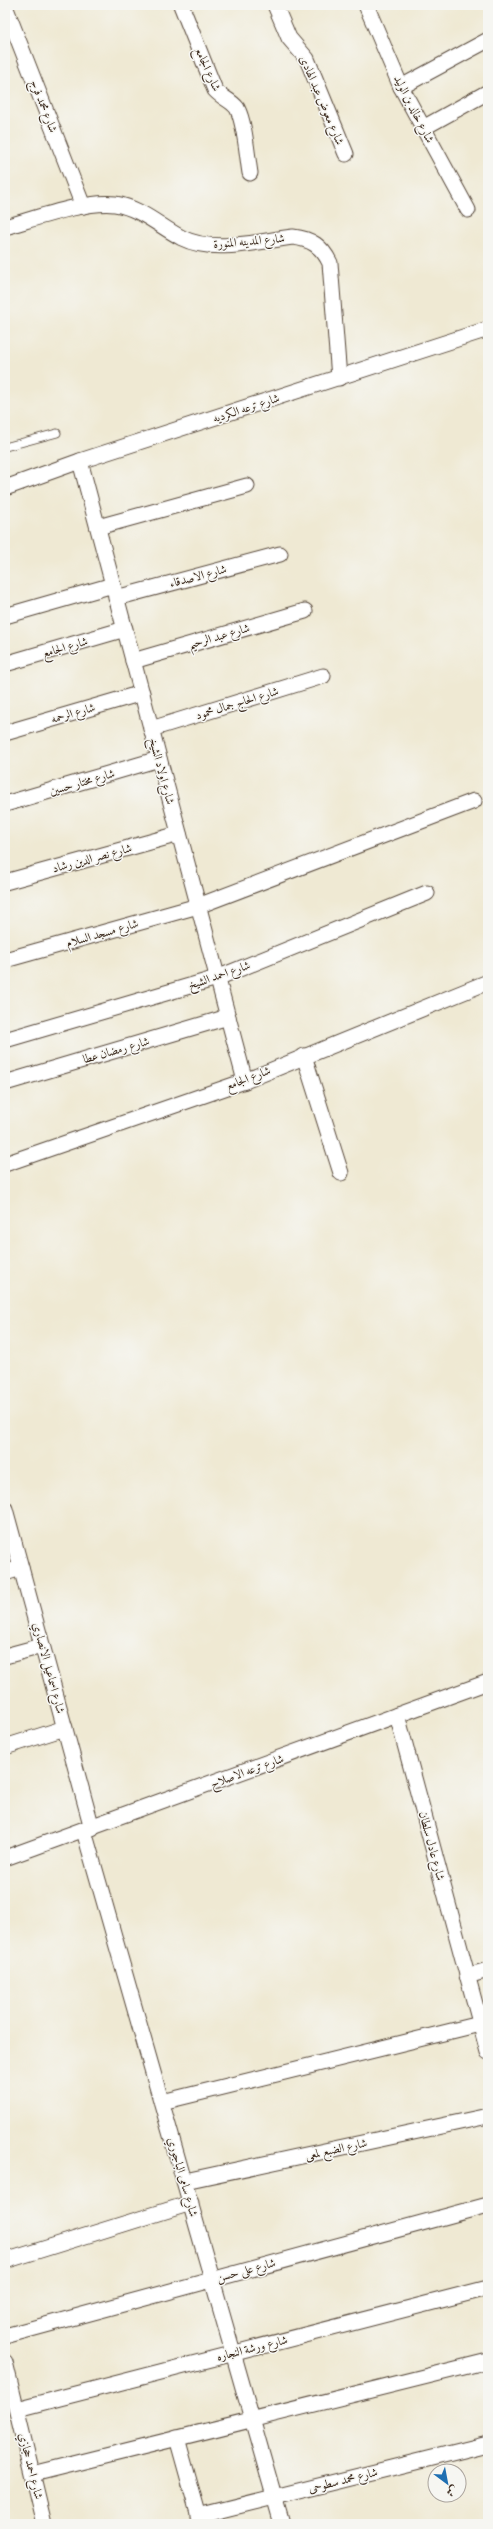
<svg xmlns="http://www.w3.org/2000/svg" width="493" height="2529" font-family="'Libre Bodoni',Amiri,serif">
  <rect width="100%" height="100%" fill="#f6f6f2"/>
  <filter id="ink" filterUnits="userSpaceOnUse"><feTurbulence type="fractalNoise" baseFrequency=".025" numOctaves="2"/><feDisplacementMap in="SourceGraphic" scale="8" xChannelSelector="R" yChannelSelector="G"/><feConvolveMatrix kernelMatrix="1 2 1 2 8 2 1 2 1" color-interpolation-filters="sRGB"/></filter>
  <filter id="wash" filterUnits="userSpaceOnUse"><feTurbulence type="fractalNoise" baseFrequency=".012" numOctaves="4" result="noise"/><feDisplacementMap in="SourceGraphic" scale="16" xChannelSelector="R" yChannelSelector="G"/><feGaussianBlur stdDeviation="0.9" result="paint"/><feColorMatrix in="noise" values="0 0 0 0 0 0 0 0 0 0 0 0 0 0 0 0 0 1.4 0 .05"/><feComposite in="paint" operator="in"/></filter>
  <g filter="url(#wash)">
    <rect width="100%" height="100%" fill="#efe9d3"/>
  </g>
  <g filter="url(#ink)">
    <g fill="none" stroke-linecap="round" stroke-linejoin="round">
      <defs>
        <path id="service" d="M5,447L57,433"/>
        <g id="minor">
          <path d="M181,5L215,90C222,98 231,100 237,108C245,123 247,155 250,173"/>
          <path d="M275,5L289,38L307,59L346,154"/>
          <path d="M366,5L401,87L468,210"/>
          <path d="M5,6L83,206"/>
          <path d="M401,87L488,40"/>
          <path d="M423,128L488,92"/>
          <path d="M5,227C34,219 86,200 115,204C141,208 159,226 182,238C214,254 259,241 293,237C311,239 322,246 330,263L339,378"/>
          <path d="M80,461L245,1081"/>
          <path d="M5,488L80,461L488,329"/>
          <path d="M98,527L247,486"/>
          <path d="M116,598L280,554"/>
          <path d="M5,616L113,585"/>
          <path d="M133,661L305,611"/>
          <path d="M5,664L125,629"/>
          <path d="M151,729L323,676"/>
          <path d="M5,733L142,693"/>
          <path d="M5,804L159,759"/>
          <path d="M5,882L179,834"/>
          <path d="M5,960L198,906L474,801"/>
          <path d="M5,1040L217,978L427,893"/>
          <path d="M304,1056L341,1173"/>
          <path d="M5,1083L228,1017"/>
          <path d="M5,1164L245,1081L488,982"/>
          <path d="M5,1509L92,1828"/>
          <path d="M5,1573L21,1568"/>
          <path d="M5,1656L42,1646"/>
          <path d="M397,1715L488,2052"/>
          <path d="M5,1747L65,1728"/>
          <path d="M84,1831L282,2524"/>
          <path d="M5,1858L488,1682"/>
          <path d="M467,1976L488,1970"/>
          <path d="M162,2102L480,2024"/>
          <path d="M185,2181L488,2116"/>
          <path d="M5,2261L191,2203"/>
          <path d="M5,2336L488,2205"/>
          <path d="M5,2362L44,2524"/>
          <path d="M17,2409L488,2288"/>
          <path d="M177,2438L201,2524"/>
          <path d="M33,2474L488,2361"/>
          <path d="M198,2516L488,2444"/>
        </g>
      </defs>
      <use href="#service" stroke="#564739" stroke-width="9"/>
      <use href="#minor" stroke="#564739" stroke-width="17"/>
      <use href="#service" stroke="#fff" stroke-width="7"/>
      <use href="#minor" stroke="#fff" stroke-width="15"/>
    </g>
  </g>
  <g text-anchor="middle" stroke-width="3" stroke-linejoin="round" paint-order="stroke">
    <g font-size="12" fill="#3b2a1e" stroke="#f6f6f2">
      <text transform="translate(208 69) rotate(66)" y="4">شارع الجامع</text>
      <text transform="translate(322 100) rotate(67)" y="4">شارع معوض عبد الهادى</text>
      <text transform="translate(44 106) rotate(69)" y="4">شارع محمد فرج</text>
      <text transform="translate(414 109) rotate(63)" y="4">شارع خالد بن الوليد</text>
      <text transform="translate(249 241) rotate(-5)" y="4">شارع المدينه المنورة</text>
      <text transform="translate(246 408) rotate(-18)" y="4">شارع ترعه الكرديه</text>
      <text transform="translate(198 576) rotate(-15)" y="4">شارع الاصدقاء</text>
      <text transform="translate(219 636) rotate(-16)" y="4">شارع عبد الرحيم</text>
      <text transform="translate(65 647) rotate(-16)" y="4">شارع الجامع</text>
      <text transform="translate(237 703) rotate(-17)" y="4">شارع الحاج جمال محمود</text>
      <text transform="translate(73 713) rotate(-16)" y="4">شارع الرحمه</text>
      <text transform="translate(162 771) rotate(75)" y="4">شارع اولاد الشيخ</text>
      <text transform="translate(82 782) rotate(-16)" y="4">شارع مختار حسين</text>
      <text transform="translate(92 858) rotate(-15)" y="4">شارع نصر الدين رشاد</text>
      <text transform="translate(102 933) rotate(-16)" y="4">شارع مسجد السلام</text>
      <text transform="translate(219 975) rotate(-19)" y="4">شارع احمد الشيخ</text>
      <text transform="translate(116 1050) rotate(-16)" y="4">شارع رمضان عطا</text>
      <text transform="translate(248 1078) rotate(-21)" y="4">شارع الجامع</text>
      <text transform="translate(49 1668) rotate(75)" y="4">شارع اسماعيل الانصاري</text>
      <text transform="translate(247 1771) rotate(-20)" y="4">شارع ترعه الاصلاح</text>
      <text transform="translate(432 1846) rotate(75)" y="4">شارع عادل سلطان</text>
      <text transform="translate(336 2149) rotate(-12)" y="4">شارع الضبع لمعى</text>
      <text transform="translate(183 2177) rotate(74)" y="4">شارع سامى الباجوري</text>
      <text transform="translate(246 2270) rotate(-15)" y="4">شارع على حسن</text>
      <text transform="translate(252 2348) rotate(-14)" y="4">شارع ورشة النجاره</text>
      <text transform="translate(31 2466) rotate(76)" y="4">شارع احمد حجازي</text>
      <text transform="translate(343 2480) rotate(-14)" y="4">شارع محمد سطوحى</text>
    </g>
  </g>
  <rect width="493" height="2529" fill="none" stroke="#f6f6f2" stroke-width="20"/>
  <g transform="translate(447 2483) rotate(148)"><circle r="19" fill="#f6f6f2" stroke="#aba49d"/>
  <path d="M0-3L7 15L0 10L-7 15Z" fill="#1f6fb2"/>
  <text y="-6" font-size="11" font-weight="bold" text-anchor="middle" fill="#3b2a1e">ش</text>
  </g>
</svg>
